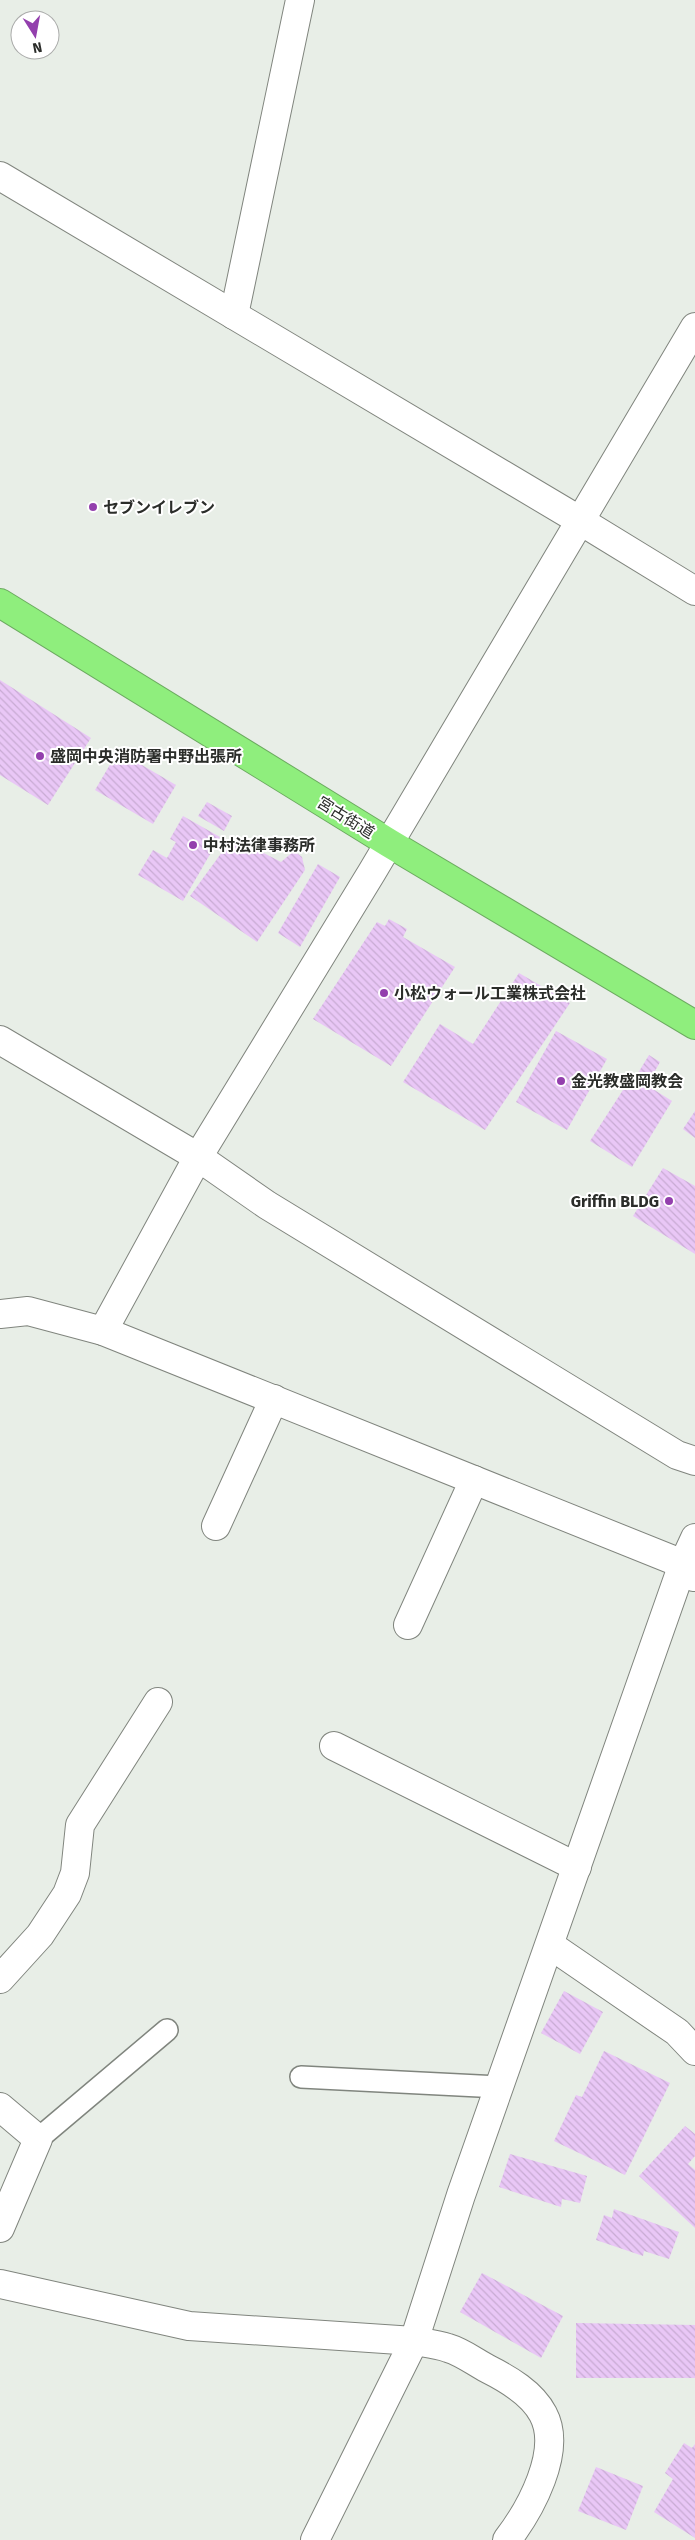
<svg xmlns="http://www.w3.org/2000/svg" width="695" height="2540" font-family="'Fira Sans','Noto Sans JP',sans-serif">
  <defs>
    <pattern id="building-back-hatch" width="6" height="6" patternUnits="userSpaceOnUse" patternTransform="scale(1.25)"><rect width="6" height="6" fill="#e9c7f6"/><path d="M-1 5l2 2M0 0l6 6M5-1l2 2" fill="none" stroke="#c8abd3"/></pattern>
  </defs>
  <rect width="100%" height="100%" fill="#e8eee7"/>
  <g fill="url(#building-back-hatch)">
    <path d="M0,680L91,738L48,805L0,775Z"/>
    <path d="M118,751L176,785L153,824L95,790Z"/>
    <path d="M207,802L232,816L224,831L198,816Z"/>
    <path d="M183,816L220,837L183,901L138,875L153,850L167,858L176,842L170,839Z"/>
    <path d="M233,837L281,862L294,851L302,857L305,870L257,942L190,896Z"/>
    <path d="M318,864L340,877L300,947L278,933Z"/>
    <path d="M389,919L407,929L403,937L455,967L391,1066L313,1019L377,922L385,926Z"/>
    <path d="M519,973L570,1003L485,1130L403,1082L440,1024L473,1044Z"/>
    <path d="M556,1031L607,1059L567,1130L516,1102Z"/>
    <path d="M649,1055L660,1062L650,1080L638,1073Z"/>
    <path d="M632,1076L672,1101L632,1167L590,1141Z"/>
    <path d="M695,1111V1138L683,1129Z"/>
    <path d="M663,1168L695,1186V1254L633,1216Z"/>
    <path d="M564,1991L603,2012L580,2054L541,2033Z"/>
    <path d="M604,2051L670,2083L625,2175L554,2141L576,2095L582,2097Z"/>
    <path d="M685,2126L695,2134V2156L688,2164L695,2170V2228L639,2176Z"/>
    <path d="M510,2154L587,2176L580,2203L562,2199L561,2207L499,2187Z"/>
    <path d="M614,2209L679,2232L669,2259L644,2251L643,2256L596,2240L604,2215L612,2218Z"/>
    <path d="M482,2273L563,2316L541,2358L460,2312Z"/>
    <path d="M576,2323L695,2325V2378H576Z"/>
    <path d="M684,2443L692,2448L695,2444V2538L654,2512L673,2479L665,2473Z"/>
    <path d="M596,2467L643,2486L626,2530L578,2511Z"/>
  </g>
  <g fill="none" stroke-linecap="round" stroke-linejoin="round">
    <defs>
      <g id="lane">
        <path d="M301,2077L499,2087"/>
        <path d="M38,2139L167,2030"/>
      </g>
      <g id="street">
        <path d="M0,176L579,520L695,591"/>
        <path d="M234,315L300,0"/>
        <path d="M0,1040L198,1157L267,1205L677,1455L695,1461"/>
        <path d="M0,1314L28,1311L103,1331L683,1564L694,1577"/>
        <path d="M103,1331L198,1157L372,872L695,327"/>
        <path d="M216,1526L274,1399"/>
        <path d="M408,1625L474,1480"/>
        <path d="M334,1746L577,1867"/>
        <path d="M550,1945L677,2032L695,2051"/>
        <path d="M0,1979L40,1935L67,1894L75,1873L80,1825L158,1702"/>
        <path d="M0,2107L38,2139L0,2228"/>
        <path d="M0,2284L189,2326L414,2341C425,2343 437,2344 448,2348C462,2352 475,2362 488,2369C508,2379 532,2393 543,2414C563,2451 530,2510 507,2540"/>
        <path d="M315,2540L414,2341L461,2195L683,1564L695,1538"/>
      </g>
      <path id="highway" d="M0,603L389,843L695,1025"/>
    </defs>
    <use href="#lane" stroke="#80857e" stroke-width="24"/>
    <use href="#street" stroke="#80857e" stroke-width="30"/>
    <use href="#highway" stroke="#6caa60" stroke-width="30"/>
    <use href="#lane" stroke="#fff" stroke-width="21"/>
    <use href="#street" stroke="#fff" stroke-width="28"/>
    <use href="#highway" stroke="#8fee7d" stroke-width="28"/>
  </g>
  <g fill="#933fad" stroke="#fff" stroke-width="2">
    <circle cx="93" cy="507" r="5"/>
    <circle cx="40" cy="756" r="5"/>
    <circle cx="193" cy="845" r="5"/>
    <circle cx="384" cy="993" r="5"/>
    <circle cx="561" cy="1081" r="5"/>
    <circle cx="669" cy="1201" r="5"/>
  </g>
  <g text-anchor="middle" stroke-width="4" stroke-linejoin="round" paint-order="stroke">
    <g font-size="16" font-weight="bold" fill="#2b2d2a" stroke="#fff" text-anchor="start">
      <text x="103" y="513">セブンイレブン</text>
      <text x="50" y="762">盛岡中央消防署中野出張所</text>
      <text x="203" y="851">中村法律事務所</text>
      <text x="394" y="999">小松ウォール工業株式会社</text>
      <text x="571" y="1087">金光教盛岡教会</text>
      <text x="659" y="1207" text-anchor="end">Griffin BLDG</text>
    </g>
    <g font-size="16" fill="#2b2d2a" stroke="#fff">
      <text transform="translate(346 817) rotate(32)" y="6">宮古街道</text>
    </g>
  </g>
  <g transform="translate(35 35) rotate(169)"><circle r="24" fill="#ffffff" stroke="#aaabaa"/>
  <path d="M0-4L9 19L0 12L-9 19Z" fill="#933fad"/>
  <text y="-8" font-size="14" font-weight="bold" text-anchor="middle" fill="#2b2d2a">N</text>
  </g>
</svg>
